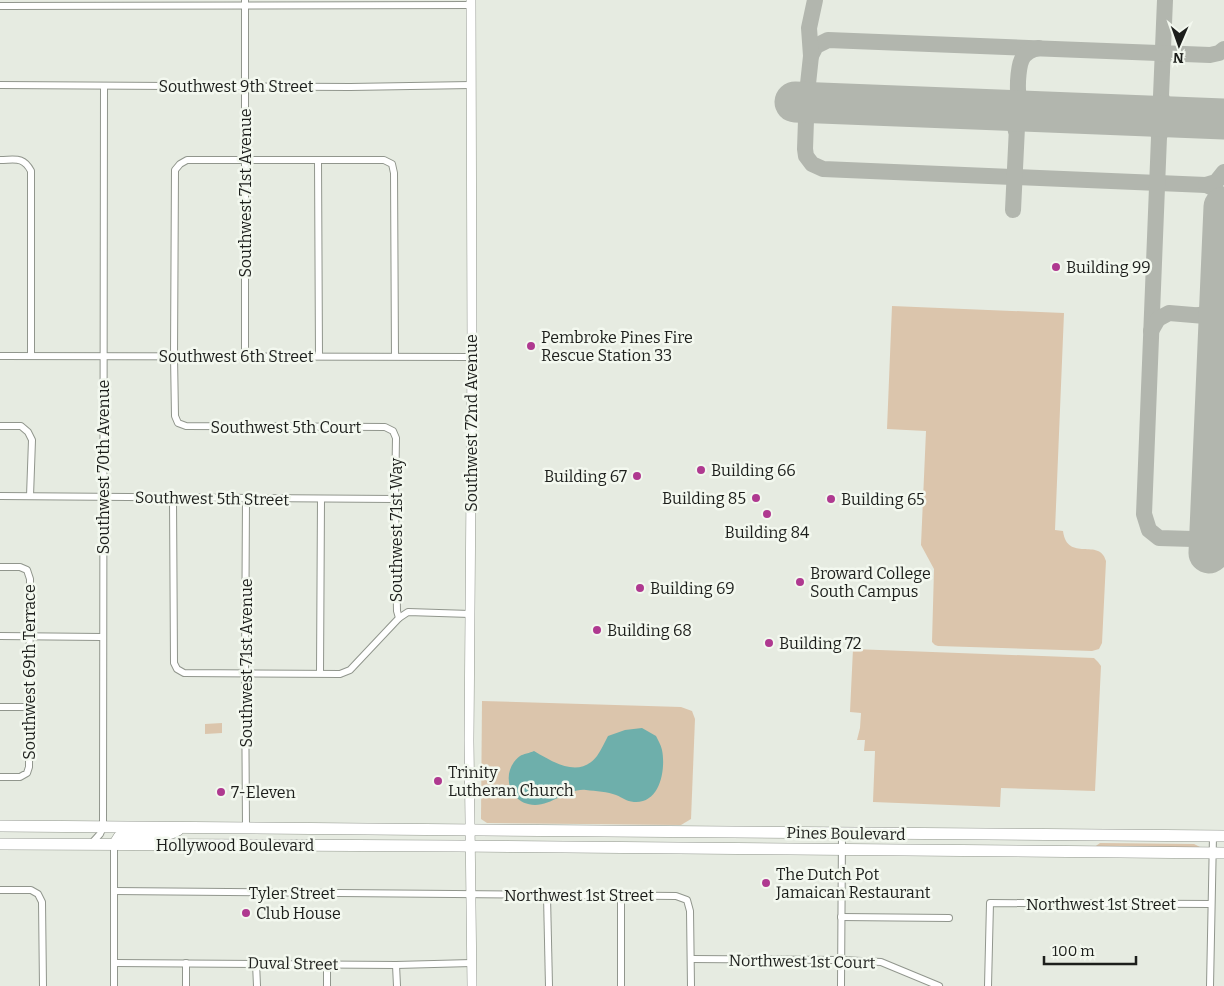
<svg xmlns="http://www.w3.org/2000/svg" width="1224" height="986" font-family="Bitter,serif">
  <rect width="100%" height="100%" fill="#e6ebe1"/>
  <g fill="#dbc5ac">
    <path d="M892,306L1064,313L1055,530L1063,531C1067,563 1100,537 1106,561L1102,643L1099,649L1092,651L938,646L935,645L932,642L934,569L921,545L926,431L887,429Z"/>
    <path d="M853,649L1094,658L1098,662L1101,666L1095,791L1001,788L1000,807L873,802L875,751H864L865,740H857L860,728L861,713L850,712Z"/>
    <path d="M482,701L681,707L692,711L695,719L691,819L681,825L487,823L481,819Z"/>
    <path d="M222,723V733L205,734V724Z"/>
    <path d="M1100,843L1194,844L1200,847V849L1093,848Z"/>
  </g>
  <path fill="#6eafab" d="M642,728L656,736C658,740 661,745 662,750C666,770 660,804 634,802C626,801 623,798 616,795C608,792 596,791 586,790C568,788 553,805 535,805C509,805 499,772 520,756C523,754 530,753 534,751C553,762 579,779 597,756C601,750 605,742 608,736L625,730Z"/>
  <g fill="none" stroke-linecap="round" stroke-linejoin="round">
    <g stroke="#b2b6ae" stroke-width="16">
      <path d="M1165,0L1161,96L1165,108L1176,117"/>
      <path d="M1224,49L1219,53L1210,55L828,40L816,46L811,56L808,84L811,102L806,120L805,149L806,156L812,164L823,169L1206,185C1217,189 1222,195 1224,206"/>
      <path d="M811,56L809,28L815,0"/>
      <path d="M1001,109L1013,119L1016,131"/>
      <path d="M1034,111C1029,108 1024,106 1021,101C1017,95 1018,88 1018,81C1019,65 1020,51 1039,48"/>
      <path d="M1142,115C1153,119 1158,126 1159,137"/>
      <path d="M1176,117L1163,125L1159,137L1144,514L1149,530L1159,538L1193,539L1210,533L1224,538"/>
      <path d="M1206,185L1216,182L1224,172"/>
      <path d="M1013,210L1017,127L1023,116L1034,111"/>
      <path d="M1199,315C1210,314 1216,308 1220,298"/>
      <path d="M1151,331L1158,319L1169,313L1205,316L1212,321L1219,332"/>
    </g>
    <g stroke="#b2b6ae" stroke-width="41">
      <path d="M795,102L1224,119"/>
      <path d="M1209,553L1224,207"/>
    </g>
    <defs>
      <g id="street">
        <path d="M0,6L471,5"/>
        <path d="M0,85L350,87L471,85"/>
        <path d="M0,160C15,160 23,156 31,171V356"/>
        <path d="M318,161L319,356"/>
        <path d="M0,356L472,357"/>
        <path d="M245,356V0"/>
        <path d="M0,426H21L28,432L32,440L30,496"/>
        <path d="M0,496L395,499"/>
        <path d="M173,498L174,663L177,669L184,673L340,674L350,670L399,618L397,611L395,499L396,438L393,431L385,427L186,426L178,423L175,416L174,356L175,170L180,164L187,160H384L392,164L394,173L395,356"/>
        <path d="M246,499L245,674L246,827"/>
        <path d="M0,567H20L27,570L30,579L29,767L27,773L20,777H0"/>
        <path d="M399,618L408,612L470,614"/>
        <path d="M0,636L102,637"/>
        <path d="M320,673L321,499"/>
        <path d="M0,707H30"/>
        <path d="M91,844L100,834L103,827L104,86"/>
        <path d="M114,845V986"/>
        <path d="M0,890H31L38,894L42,902L43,986"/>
        <path d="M114,891L676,896L687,900L690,911L691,986"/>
        <path d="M547,896L549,986"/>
        <path d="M621,896V986"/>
        <path d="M841,917L949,918"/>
        <path d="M691,959L841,960L881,962L939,986"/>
        <path d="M115,963L396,965L472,963"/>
        <path d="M186,963V986"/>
        <path d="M256,963L257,986"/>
        <path d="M327,964V986"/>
        <path d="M396,965L397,986"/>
        <path d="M841,986L842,833"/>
        <path d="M988,986L990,903L1211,904"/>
        <path d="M1210,986L1213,836"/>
      </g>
      <path id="secondary" d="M471,0L472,357L469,741L472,986"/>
      <g id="highway">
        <path d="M0,826L1224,836"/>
        <path d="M0,844L457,846L1224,853"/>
        <path d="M114,845L119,837C138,834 161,840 178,830"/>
      </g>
    </defs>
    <use href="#street" stroke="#91968d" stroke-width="8"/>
    <use href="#secondary" stroke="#91968d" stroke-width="10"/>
    <use href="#highway" stroke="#91968d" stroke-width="12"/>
    <use href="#street" stroke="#fff" stroke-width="6"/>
    <use href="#secondary" stroke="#fff" stroke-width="9"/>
    <use href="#highway" stroke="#fff" stroke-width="11"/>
  </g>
  <g fill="#af3990" stroke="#f3f8ef" stroke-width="2">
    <circle cx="1056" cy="267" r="5"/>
    <circle cx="531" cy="346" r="5"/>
    <circle cx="701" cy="470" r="5"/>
    <circle cx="637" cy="476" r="5"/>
    <circle cx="756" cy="498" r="5"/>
    <circle cx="831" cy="499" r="5"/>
    <circle cx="767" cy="514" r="5"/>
    <circle cx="800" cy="582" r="5"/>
    <circle cx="640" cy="588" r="5"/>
    <circle cx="597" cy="630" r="5"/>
    <circle cx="769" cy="643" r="5"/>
    <circle cx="438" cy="781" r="5"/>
    <circle cx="221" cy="792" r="5"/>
    <circle cx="766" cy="883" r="5"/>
    <circle cx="246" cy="913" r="5"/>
  </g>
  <g text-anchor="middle" stroke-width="5" stroke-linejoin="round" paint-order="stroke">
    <g font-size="16" fill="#1c1e1b" stroke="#f3f8ef">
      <text x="236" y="92">Southwest 9th Street</text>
      <text transform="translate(245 193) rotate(-90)" y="6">Southwest 71st Avenue</text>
      <text x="236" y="362">Southwest 6th Street</text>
      <text transform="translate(471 423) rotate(-90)" y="6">Southwest 72nd Avenue</text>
      <text x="286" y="433">Southwest 5th Court</text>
      <text transform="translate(103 467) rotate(-90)" y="6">Southwest 70th Avenue</text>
      <text transform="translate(212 498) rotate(1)" y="6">Southwest 5th Street</text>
      <text transform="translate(396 530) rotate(-90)" y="6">Southwest 71st Way</text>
      <text transform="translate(246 663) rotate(-90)" y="6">Southwest 71st Avenue</text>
      <text transform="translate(29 672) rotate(-90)" y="6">Southwest 69th Terrace</text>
      <text transform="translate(846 833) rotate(1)" y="6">Pines Boulevard</text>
      <text x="235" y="851">Hollywood Boulevard</text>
      <text x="292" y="899">Tyler Street</text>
      <text x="579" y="901">Northwest 1st Street</text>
      <text x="1101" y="910">Northwest 1st Street</text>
      <text transform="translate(802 961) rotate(1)" y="6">Northwest 1st Court</text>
      <text transform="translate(293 963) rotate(1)" y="6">Duval Street</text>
    </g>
    <g font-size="16" fill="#1c1e1b" stroke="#f3f8ef" text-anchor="start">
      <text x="1066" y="273">Building 99</text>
      <text x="541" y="343">Pembroke Pines Fire<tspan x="541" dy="18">Rescue Station 33</tspan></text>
      <text x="711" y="476">Building 66</text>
      <text x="627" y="482" text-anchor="end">Building 67</text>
      <text x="746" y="504" text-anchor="end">Building 85</text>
      <text x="841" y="505">Building 65</text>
      <text x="767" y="538" text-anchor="middle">Building 84</text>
      <text x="810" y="579">Broward College<tspan x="810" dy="18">South Campus</tspan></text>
      <text x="650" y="594">Building 69</text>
      <text x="607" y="636">Building 68</text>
      <text x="779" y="649">Building 72</text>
      <text x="448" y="778">Trinity<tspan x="448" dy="18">Lutheran Church</tspan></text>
      <text x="231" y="798">7-Eleven</text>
      <text x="776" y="880">The Dutch Pot<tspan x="776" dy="18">Jamaican Restaurant</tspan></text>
      <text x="256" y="919">Club House</text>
    </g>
  </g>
  <g transform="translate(1179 45) rotate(182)" stroke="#f3f8ef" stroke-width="4" paint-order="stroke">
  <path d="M0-4L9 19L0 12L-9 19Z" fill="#1c1e1b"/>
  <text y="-8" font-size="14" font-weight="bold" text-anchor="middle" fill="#1c1e1b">N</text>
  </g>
  <path d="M1044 956v8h92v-8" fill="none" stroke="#1c1e1b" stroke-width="2.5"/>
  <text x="1052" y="956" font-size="15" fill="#1c1e1b" stroke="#f3f8ef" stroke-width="4" paint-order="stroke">100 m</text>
</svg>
